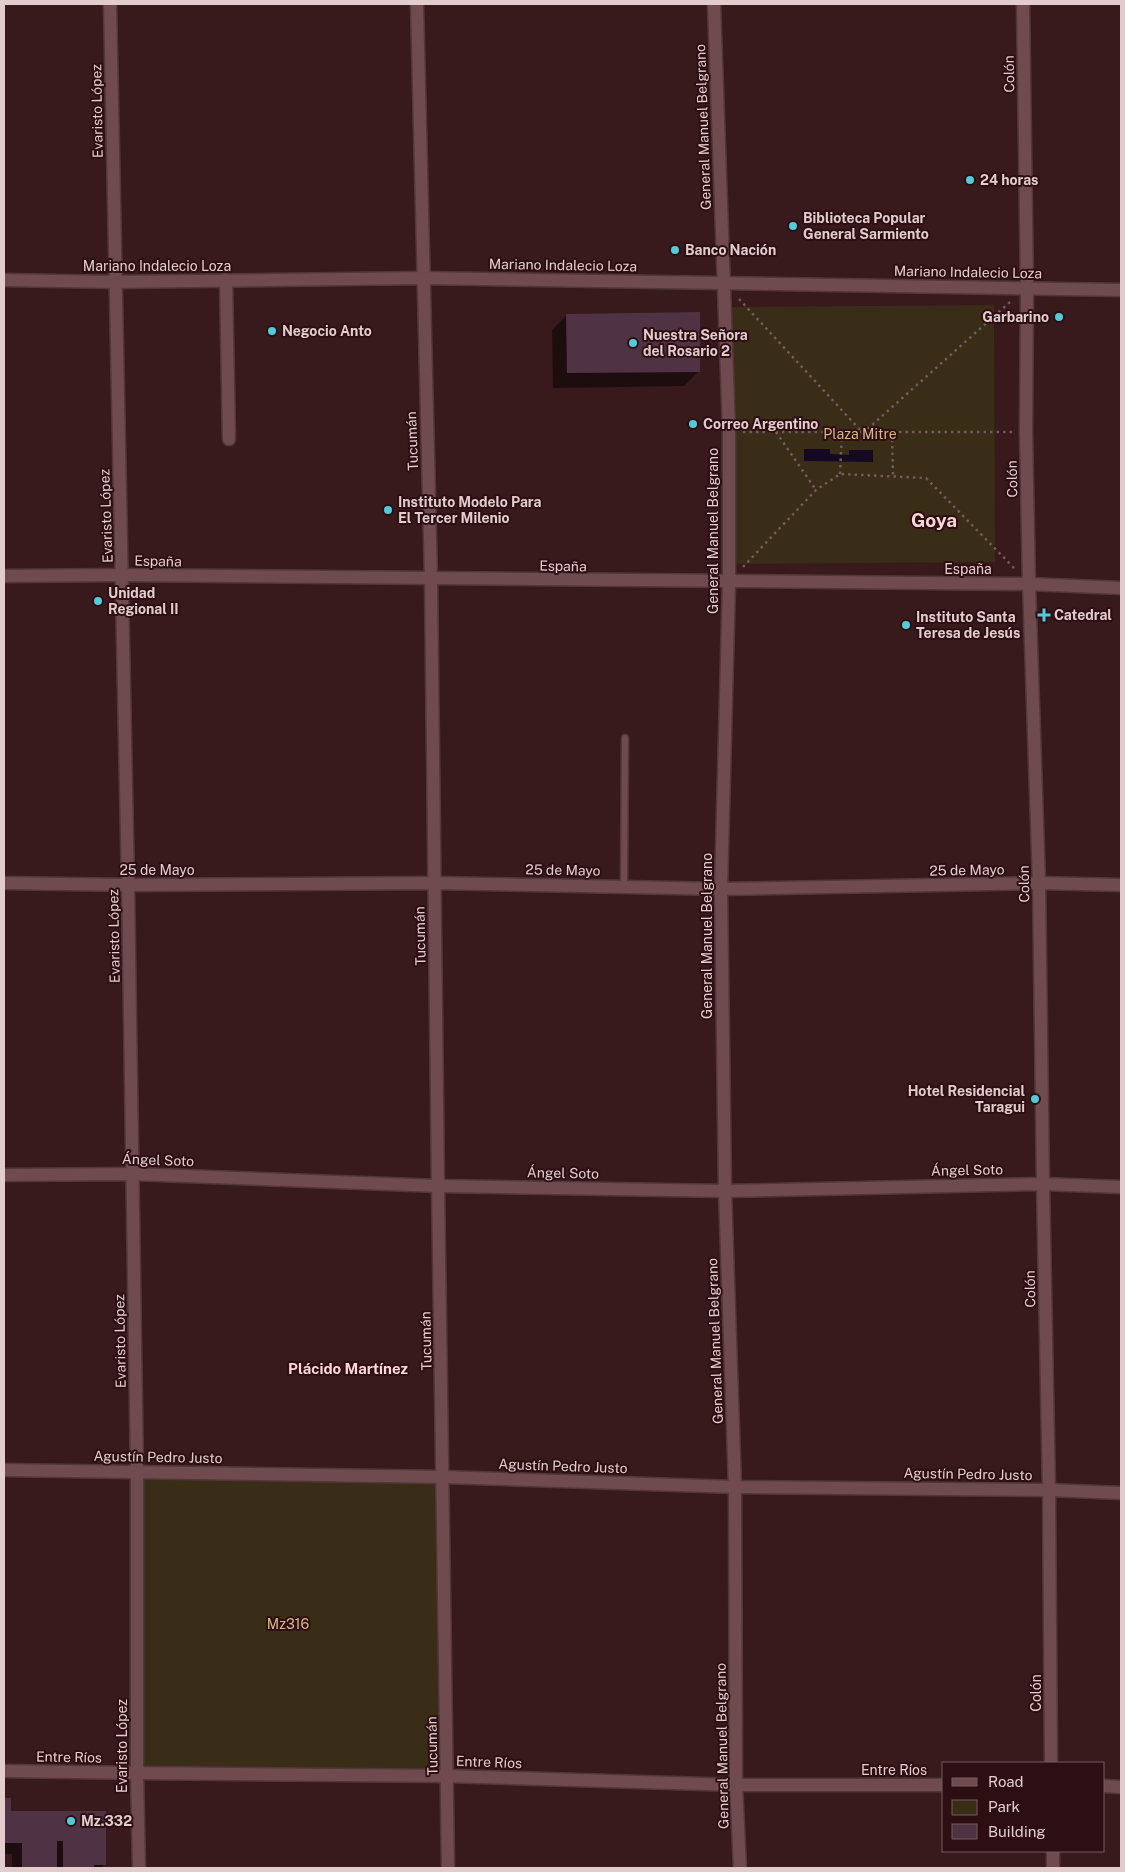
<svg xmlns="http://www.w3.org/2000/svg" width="1125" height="1872" font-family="'Public Sans',sans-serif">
  <rect width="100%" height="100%" fill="#38191c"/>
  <g fill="#392d18">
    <path d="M994,305L995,562L727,564L725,307Z"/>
    <path d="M137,1472L443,1477L448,1776L137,1773Z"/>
  </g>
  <path fill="#150821" d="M804,449H830V454L849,455V450H873V462L804,461Z"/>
  <g fill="#0007">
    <path d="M567,315L699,371L684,386L553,388L552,330Z"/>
    <path d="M4,1799H9V1813L105,1812V1864L101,1868H12V1854H4Z"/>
  </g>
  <g fill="#4f3345">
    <path d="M700,312V372L567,373L566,314Z"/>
    <path d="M4,1798H11V1811H106V1865H94V1868H63V1841H57V1868H22V1843H4Z"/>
  </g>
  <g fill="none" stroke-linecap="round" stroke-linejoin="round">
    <defs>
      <path id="service" d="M624,887L625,738"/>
      <g id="minor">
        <path d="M110,4L128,885L137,1472V1773L139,1868"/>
        <path d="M417,4L431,579L438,1186L448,1868"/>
        <path d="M714,4L729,431V582L721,889L725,1191L735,1487L736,1785L740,1868"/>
        <path d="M1023,4L1027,288L1026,432L1029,584L1039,883L1043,1184L1049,1490L1051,1763"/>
        <path d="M4,280L115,282L423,278L1121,290"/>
        <path d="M226,280L229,439"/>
        <path d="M4,576L123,575L1029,584L1121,588"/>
        <path d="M4,883L128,885L434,883L721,889L1039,883L1121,885"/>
        <path d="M4,1175L132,1174L438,1186L725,1191L1043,1184L1121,1187"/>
        <path d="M4,1470L443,1477L735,1487L1049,1490L1121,1493"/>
        <path d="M4,1771L137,1773L448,1776L736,1785H944"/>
        <path d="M1104,1786L1121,1787"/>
        <path d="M1053,1851V1868"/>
      </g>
    </defs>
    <use href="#service" stroke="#51373a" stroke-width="9"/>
    <use href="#minor" stroke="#51373a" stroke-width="15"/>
    <g stroke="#75595c" stroke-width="2.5" stroke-dasharray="2.5 4" stroke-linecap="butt">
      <path d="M739,299L863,433L1010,302"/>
      <path d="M743,432H1012"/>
      <path d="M776,432L816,490"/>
      <path d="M892,433L893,476"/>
      <path d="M840,474L842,432"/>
      <path d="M743,567L816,490L840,474L926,478L1016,570"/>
    </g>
    <use href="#service" stroke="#6f4a4e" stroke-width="6"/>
    <use href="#minor" stroke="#6f4a4e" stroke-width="12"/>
  </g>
  <g fill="#52cbd8" stroke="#2d0f13" stroke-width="2">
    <circle cx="970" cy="180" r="5"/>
    <circle cx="793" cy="226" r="5"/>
    <circle cx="675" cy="250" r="5"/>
    <circle cx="1059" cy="317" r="5"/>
    <circle cx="272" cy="331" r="5"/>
    <circle cx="633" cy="343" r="5"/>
    <circle cx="693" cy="424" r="5"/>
    <circle cx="388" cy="510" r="5"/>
    <circle cx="98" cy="601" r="5"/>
    <path d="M1041.5 607.5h5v5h5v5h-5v5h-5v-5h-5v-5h5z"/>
    <circle cx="906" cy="625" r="5"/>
    <circle cx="1035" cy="1099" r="5"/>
    <circle cx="71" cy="1821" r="5"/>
  </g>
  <g text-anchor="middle" stroke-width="4" stroke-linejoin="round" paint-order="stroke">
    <g font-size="14" fill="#e2cccd" stroke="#2d0f13">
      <text transform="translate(1009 74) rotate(-91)" y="5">Colón</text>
      <text transform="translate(97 111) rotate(-91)" y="5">Evaristo López</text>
      <text transform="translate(703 127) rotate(-92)" y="5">General Manuel Belgrano</text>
      <text transform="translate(563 265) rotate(1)" y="5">Mariano Indalecio Loza</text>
      <text x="157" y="271">Mariano Indalecio Loza</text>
      <text transform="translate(968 272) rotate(1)" y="5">Mariano Indalecio Loza</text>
      <text transform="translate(412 441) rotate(-92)" y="5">Tucumán</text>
      <text transform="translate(1012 479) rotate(-91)" y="5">Colón</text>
      <text transform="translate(106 516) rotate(-92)" y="5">Evaristo López</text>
      <text transform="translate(713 531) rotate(-90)" y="5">General Manuel Belgrano</text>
      <text transform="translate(158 561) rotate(1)" y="5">España</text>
      <text transform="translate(563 566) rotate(1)" y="5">España</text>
      <text x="968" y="574">España</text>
      <text x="157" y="875">25 de Mayo</text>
      <text transform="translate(563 870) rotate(1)" y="5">25 de Mayo</text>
      <text transform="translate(967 870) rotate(-1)" y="5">25 de Mayo</text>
      <text transform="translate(1024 884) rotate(-91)" y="5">Colón</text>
      <text transform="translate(114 936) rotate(-91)" y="5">Evaristo López</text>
      <text transform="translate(420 936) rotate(-91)" y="5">Tucumán</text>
      <text transform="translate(707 936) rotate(-90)" y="5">General Manuel Belgrano</text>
      <text transform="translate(158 1160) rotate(2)" y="5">Ángel Soto</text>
      <text transform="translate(967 1170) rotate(-1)" y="5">Ángel Soto</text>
      <text transform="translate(563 1173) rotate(1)" y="5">Ángel Soto</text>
      <text transform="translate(1030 1289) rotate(-91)" y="5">Colón</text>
      <text transform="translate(120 1341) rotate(-91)" y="5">Evaristo López</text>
      <text transform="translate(426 1341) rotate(-91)" y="5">Tucumán</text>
      <text transform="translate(715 1341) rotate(-92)" y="5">General Manuel Belgrano</text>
      <text transform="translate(158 1457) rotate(1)" y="5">Agustín Pedro Justo</text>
      <text transform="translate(563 1466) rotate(2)" y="5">Agustín Pedro Justo</text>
      <text transform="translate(968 1474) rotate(1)" y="5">Agustín Pedro Justo</text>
      <text transform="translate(1036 1693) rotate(-90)" y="5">Colón</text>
      <text transform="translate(122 1746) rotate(-90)" y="5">Evaristo López</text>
      <text transform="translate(432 1746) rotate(-91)" y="5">Tucumán</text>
      <text transform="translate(722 1746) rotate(-91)" y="5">General Manuel Belgrano</text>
      <text transform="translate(69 1757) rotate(1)" y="5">Entre Ríos</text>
      <text transform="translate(489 1762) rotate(2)" y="5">Entre Ríos</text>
      <text x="894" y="1775">Entre Ríos</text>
    </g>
    <g font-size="14" font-weight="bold" fill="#e2cccd" stroke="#2d0f13" text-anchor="start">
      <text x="980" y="185">24 horas</text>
      <text x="803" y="223">Biblioteca Popular<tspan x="803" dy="16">General Sarmiento</tspan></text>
      <text x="685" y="255">Banco Nación</text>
      <text x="1049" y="322" text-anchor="end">Garbarino</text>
      <text x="282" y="336">Negocio Anto</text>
      <text x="643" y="340">Nuestra Señora<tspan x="643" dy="16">del Rosario 2</tspan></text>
      <text x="703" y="429">Correo Argentino</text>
      <text x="398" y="507">Instituto Modelo Para<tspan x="398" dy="16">El Tercer Milenio</tspan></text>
      <text x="108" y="598">Unidad<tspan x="108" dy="16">Regional II</tspan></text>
      <text x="1054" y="620">Catedral</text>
      <text x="916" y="622">Instituto Santa<tspan x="916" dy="16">Teresa de Jesús</tspan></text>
      <text x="1025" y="1096" text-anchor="end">Hotel Residencial<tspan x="1025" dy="16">Taragui</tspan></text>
      <text x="81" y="1826">Mz.332</text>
    </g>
    <g font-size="14" fill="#d9b981" stroke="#2d0f13">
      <text x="860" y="439">Plaza Mitre</text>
      <text x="288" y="1629">Mz316</text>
    </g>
    <g font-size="15" font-weight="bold" fill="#fbd7da" stroke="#2d0f13">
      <text x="348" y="1374">Plácido Martínez</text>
    </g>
    <g font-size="19" font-weight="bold" fill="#fbd7da" stroke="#2d0f13">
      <text x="934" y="527">Goya</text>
    </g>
  </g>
  <rect width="1125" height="1872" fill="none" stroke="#e2cccd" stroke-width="10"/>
  <rect x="942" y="1762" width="162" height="90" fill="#2d0f13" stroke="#755b5d"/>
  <rect x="952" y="1778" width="25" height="8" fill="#6f4a4e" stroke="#755b5d"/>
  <text x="988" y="1787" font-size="15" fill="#e2cccd">Road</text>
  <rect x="952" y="1800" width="25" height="15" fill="#392d18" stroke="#755b5d"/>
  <text x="988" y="1812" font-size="15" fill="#e2cccd">Park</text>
  <rect x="952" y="1824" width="25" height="15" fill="#4f3345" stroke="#755b5d"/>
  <text x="988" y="1837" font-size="15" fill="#e2cccd">Building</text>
</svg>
